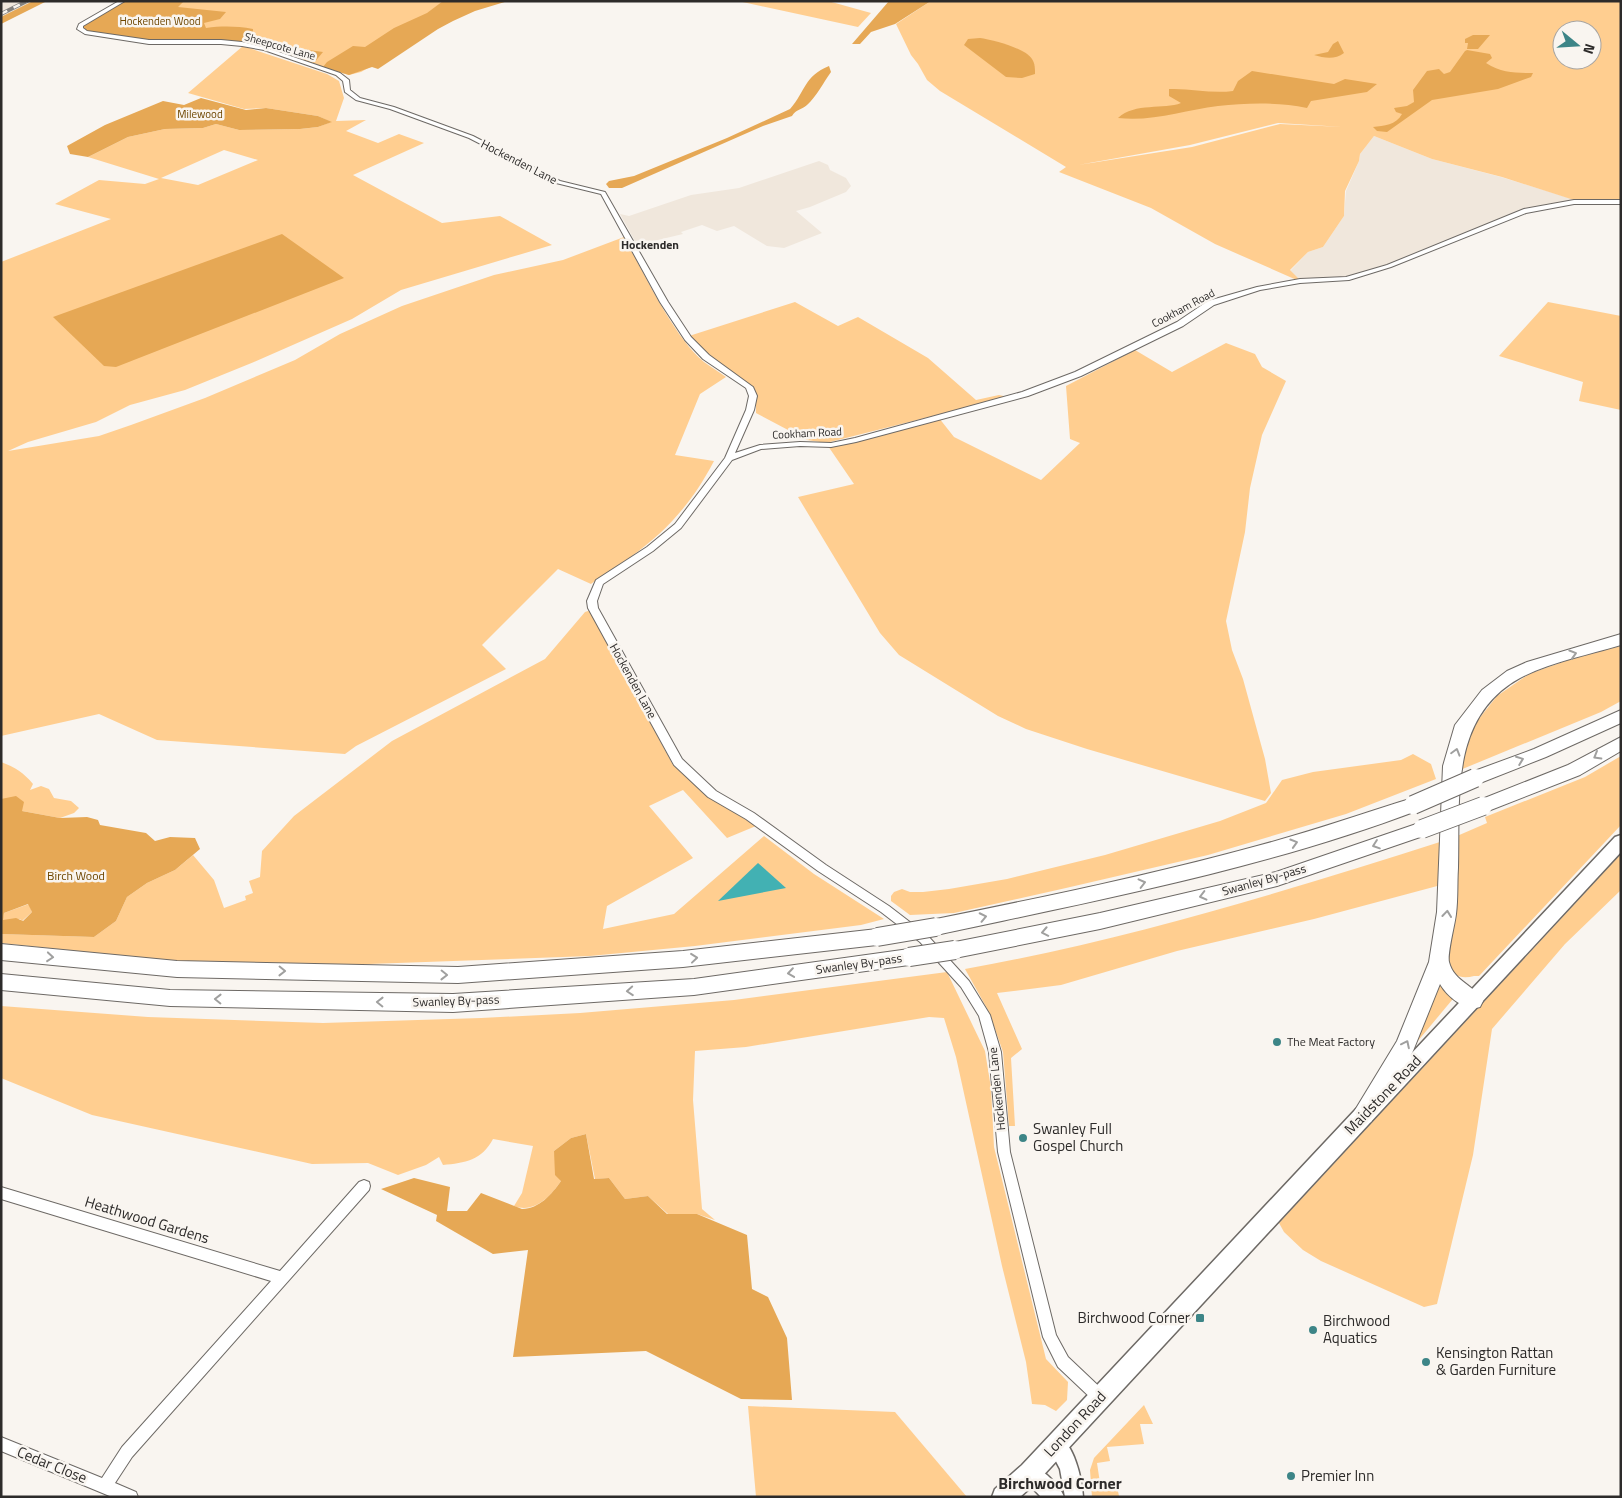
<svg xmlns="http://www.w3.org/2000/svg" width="1622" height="1498" font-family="'Titillium Web',sans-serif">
  <rect width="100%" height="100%" fill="#f9f5f0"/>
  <g fill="#f0e7dc">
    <path d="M1,1H45L1,24Z"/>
    <path d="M1374,136L1432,159L1501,177L1582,202L1524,211L1389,266L1347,278L1301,281L1290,271L1308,252L1323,247L1344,216L1346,191L1359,161L1360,154Z"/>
    <path d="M819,161L828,165L830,170L846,178L851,186L846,192L810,207L796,211L822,233L784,248L767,246L734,226L717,231L702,225L681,232L683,234L637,245L620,214L629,216L691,195L739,188Z"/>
  </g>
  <g fill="#ffce90" fill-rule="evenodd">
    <path d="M124,1H499L471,10L361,72L349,75L297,60L256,45L242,42Z"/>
    <path d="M738,1H828L871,13L858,27Z"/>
    <path d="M931,1H1621V199L1574,200L1502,177L1432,159L1374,136L1360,154L1359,161L1345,191L1344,216L1323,247L1308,252L1290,270L1301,281H1299L1215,244L1151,208L1059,172L1066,167L940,91L927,80L918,64L911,55L896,24ZM1562,30H1592V60H1562ZM1278,123L1343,127L1280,124L1192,147L1078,165L1190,145Z"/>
    <path d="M243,46L327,74L339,81L344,98L336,121L366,120L346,131L378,143L399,134L424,143L353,175L442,223L500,216L552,245L401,290L352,319L254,362L185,390L130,405L96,422L28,442L8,451L99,436L131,425L205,398L295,360L340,334L402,306L494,275L563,260L624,237C644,273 673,336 704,362C711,367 719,372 726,377L700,394L675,455L714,461C692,503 667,531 629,558C616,567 603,574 591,584L558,569L482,645L506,669L356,746L345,754L157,740L99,714L1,736V262L111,219L55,204L99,180L145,184L159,179L88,157L128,137L165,129L203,128L216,124L239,130L300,129L318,127L331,122L318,116L266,108L244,109L188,93ZM224,150L258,160L198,185L161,178Z"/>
    <path d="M795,302L838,326L858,317L928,358L976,400L999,395L1008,397L826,443L807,440L756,413V396L710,358L689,336Z"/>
    <path d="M1548,302L1621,316V410L1579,401L1583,382L1499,356Z"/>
    <path d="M1226,343L1255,354L1262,367L1286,381L1262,435L1250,488L1245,532L1226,621L1232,650L1243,679L1265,759L1271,793L1265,801L1087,749L1026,729L998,716L899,655L880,633L798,497L854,484L828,446L939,418L954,437L1041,480L1080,443L1070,439L1066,386L1135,350L1172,372Z"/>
    <path d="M588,611L591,612L673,765L708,796L756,826L727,838L683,790L649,806L693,858L607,906L603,929L674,914L764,836L814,874L884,919L861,925L695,946L590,956L341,965L181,962L1,943V934L94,937L116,921L127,897L147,883L175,870L193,855L214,880L224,908L246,900L245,896L253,893L249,881L260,877L262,851L294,816L392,741L545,659L585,612Z"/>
    <path d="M1621,646V701L1601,712L1460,770L1474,725L1497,696L1529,674L1571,659Z"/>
    <path d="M1413,754L1431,764L1436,779L1346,814L1208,855L1066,888L954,913L910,915L891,901V896L894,892L902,889L910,892H923L949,889L1007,879L1105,855L1220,821L1266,803L1282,780L1313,772L1401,760Z"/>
    <path d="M1621,756V825L1479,976H1474L1488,961L1474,976C1463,979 1452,977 1449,965C1445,952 1454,928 1455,914C1456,888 1457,862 1457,836L1487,823L1485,817L1585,777Z"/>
    <path d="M1,762C15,767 24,773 33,784L30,790L41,786L49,789L54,798L71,801L79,808L74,813L60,818L22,811L1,799Z"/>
    <path d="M1443,841L1441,885L1314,919L1177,951L1061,985L997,993L1022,1049L1011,1058L1015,1126H1009L1003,1052L989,1012L965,969C1127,940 1286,891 1443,841Z"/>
    <path d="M1621,854V890L1565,944L1492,1029L1473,1155L1437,1304L1424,1307L1321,1261L1303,1250L1284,1232L1279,1223Z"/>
    <path d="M29,904L32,912L22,921L20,919L2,921L4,913Z"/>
    <path d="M947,972L985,1051L991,1088L994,1147L1046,1359L1068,1382L1067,1400L1056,1411L1045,1405L1032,1404L1026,1362L1002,1266L956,1057L944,1018L929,1017L746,1047L695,1051L693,1100L702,1209L715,1220L697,1214H668L648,1196L625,1199L609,1178L595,1179L586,1134L571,1138L554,1151L561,1181C551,1196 534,1214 514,1206L522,1193L533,1146L493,1139C482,1160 465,1163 443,1165L439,1157L426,1165L398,1175L368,1163L312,1164L92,1115L1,1078V1006L148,1017L323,1023L481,1018L580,1013L734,1000Z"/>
    <path d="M1435,980L1457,994L1417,1042L1410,1040Z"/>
    <path d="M1144,1405L1153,1424H1140L1144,1444L1107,1447L1110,1461L1097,1463L1100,1483L1116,1482L1119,1496L1092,1497L1090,1470L1094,1458Z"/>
    <path d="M748,1406L895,1412L967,1497H756Z"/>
  </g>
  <g fill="#e6a855" fill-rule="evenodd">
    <path d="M33,1H47L1,24V17Z"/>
    <path d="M123,1H184L178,7L226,12L220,19L204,23L206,28C222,26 236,26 253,29V37L280,46L323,52L313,64L242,42L150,41L86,32L81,29L82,25Z"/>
    <path d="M443,1H508L475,11L453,21L438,29L378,69L372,67L349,75L323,67L327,62L353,46L365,47L394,28L427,13Z"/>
    <path d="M889,1H931L895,24L871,32L860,44H852Z"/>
    <path d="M1473,35H1490L1478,49H1467L1468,43H1465V39Z"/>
    <path d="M980,38C993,40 1025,48 1032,59C1035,64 1035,68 1035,74L1022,78L1006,77L964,45L968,39Z"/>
    <path d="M1338,41L1344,53C1335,60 1324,58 1314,55L1328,52L1333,44Z"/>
    <path d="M1467,50L1490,54L1492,58L1486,63C1502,73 1515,73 1533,73L1531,77L1498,89L1432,100L1387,132L1377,131L1373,127C1384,126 1396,125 1402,114L1396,112L1394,108L1407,106L1414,102L1413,90L1427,71L1439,69L1444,74L1450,72L1465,51Z"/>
    <path d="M829,66L831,72C823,83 817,96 807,105C802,110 796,109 792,116L763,126L622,188H609L606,184L609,181L634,176L727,138L790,109C806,91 804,76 829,66Z"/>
    <path d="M1252,71L1334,84L1345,79L1377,84L1367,92L1311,101L1307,108C1278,102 1247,103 1218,106C1185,110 1152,122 1118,118C1135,102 1164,110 1181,103L1169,96V89C1191,88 1211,94 1233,91L1238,81Z"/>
    <path d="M201,98L246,110L266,108L318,116L332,122L318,127L300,129L239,130L216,124L203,128L165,129L128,137L88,157L70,154L67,146L105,125L163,101L184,105Z"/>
    <path d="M282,234L344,278L116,367L104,366L53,317Z"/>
    <path d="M16,796L24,802L22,811L60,818L87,817L98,820L100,825L146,833L155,841L170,837L195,838L200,849L175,870L147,883L127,897L116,921L94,937L1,934V799ZM28,904L32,912L23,921L16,918L3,920L4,913Z"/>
    <path d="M586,1134L594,1179L609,1178L625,1199L648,1196L667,1214H697L747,1235L752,1289L768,1297L787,1338L792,1400L741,1399L646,1351L513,1357L528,1250L493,1254L436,1221L437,1215L381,1189L414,1178L450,1187L447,1211H467L481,1193L522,1209C539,1209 552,1194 561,1181L555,1175L554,1151L571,1138Z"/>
  </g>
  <path fill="#42b1b3" d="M758,863L786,888L718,901Z"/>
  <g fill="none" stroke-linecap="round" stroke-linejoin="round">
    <defs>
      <g id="minor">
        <path d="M119,1H125L83,26V28L87,31L149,40H221L242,42L267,48L340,73L349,80L350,90L360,98L394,107L473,136L560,181L605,192L668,302L691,337L709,355L753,387L757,396L754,410L735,453L760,445L800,442L831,443L855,438L1022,392L1075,372L1177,322L1208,301L1257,287L1300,279L1346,277L1387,265L1524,209L1574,200H1621V204H1574L1526,213L1391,267L1349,280L1300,283L1260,290L1214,305L1183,326L1081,376L1028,396L856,442L831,447L800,446L761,449L732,460L681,528L653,551L603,584L597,601L598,608L682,759L716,791L754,813L826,865L889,906L928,936L969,981L990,1015L1001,1052L1010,1152L1056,1335L1068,1357L1105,1392L1107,1397L1105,1402L1100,1404L1095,1402L1058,1367L1043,1337L998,1152L989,1052L979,1016L961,987L920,942L881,912L818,871L746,819L708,797L674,765L588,608L587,601L596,580L647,547L675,524L725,458L746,410L749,396L746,388L703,359L685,340L660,302L601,194L556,183L469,138L390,109L356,100L345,92L343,81L336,75L264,50L242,46L221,44H149L85,34L77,29L79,24Z"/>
        <path d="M364,1180L369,1182L370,1186L369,1190L132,1457L115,1483L136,1492L138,1497H112L1,1451V1437L102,1478L122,1447L271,1281L1,1199V1187L280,1271L359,1182Z"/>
      </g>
      <g id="tertiary">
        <path d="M1056,1435C1074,1442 1082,1479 1083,1497H1065L1060,1469L1047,1444L1050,1438Z"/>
        <path d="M1030,1464C1042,1469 1059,1484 1064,1497H1041L1024,1479L1021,1473L1024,1467Z"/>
      </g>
      <path id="secondary" d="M1621,835V852L1038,1481L1020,1497H992L995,1489L1022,1465L1356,1109L1394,1072L1615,837Z"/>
      <g id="trunk">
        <path d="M1621,634V645C1588,655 1551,662 1520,678C1449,717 1460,799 1458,868C1457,883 1458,899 1456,914C1455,924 1447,954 1449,962C1454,982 1475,985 1483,1001L1480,1007C1465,1012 1447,996 1440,984L1413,1051L1371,1122L1363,1125L1355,1122L1352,1115L1397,1041L1429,962L1437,912L1443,766L1455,725L1482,690L1507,671L1527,662Z"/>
        <path d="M1621,710V723L1546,757L1475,785L1469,783L1466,778L1469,773L1534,749Z"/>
        <path d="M1621,737V751L1580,775L1483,813L1477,811L1474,806L1477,801L1568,765Z"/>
        <path d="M1413,798L1419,800L1422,805L1419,810C1264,869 1098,900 936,935L929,933L926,927L929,921L936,919C1044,897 1151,875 1257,846C1310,832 1361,814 1413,798Z"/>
        <path d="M1422,822L1429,824L1431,829L1429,834L1277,886L1100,929L955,958L948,956L945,950L948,944L955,942L1100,913L1276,872Z"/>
        <path d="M877,929L884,931L887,937L884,943L877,945L683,967L458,983L177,977L1,960V944L177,961L458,967L683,951Z"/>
        <path d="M909,949L916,951L919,957L916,963L909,965L694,995L453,1012L170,1006L1,990V974L170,990L453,994L694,979Z"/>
      </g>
    </defs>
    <use href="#minor" stroke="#6d6965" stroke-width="2"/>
    <use href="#tertiary" stroke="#6d6965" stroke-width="3"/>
    <use href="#secondary" stroke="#6d6965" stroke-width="3"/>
    <use href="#trunk" stroke="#6d6965" stroke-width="2"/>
    <use href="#minor" fill="#fff" fill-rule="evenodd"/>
    <use href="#tertiary" fill="#fff" fill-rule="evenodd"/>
    <use href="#secondary" fill="#fff" fill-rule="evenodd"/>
    <use href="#trunk" fill="#fff" fill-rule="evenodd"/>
    <defs>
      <path id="rail" d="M1,14L27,1"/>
    </defs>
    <use href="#rail" stroke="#83817e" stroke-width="4"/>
    <use href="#rail" stroke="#f9f5f0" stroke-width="2.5" stroke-dasharray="7" stroke-linecap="butt"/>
    <defs>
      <g id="trunk-bridge">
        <path d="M1413,805L1475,778"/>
        <path d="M1422,829L1483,806"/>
        <path d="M877,937L936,927"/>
        <path d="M909,957L955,950"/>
      </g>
    </defs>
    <use href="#trunk-bridge" stroke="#6d6965" stroke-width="20" stroke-linecap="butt"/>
    <use href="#trunk-bridge" stroke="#fff" stroke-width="18"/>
  </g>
  <defs><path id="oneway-chevron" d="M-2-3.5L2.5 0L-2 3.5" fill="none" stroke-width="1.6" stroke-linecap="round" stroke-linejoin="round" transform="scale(1.25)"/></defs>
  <g stroke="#a0a09f">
    <use href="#oneway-chevron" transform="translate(1573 654) rotate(-17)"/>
    <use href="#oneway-chevron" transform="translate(1456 752) rotate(-74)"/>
    <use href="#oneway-chevron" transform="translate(1597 756) rotate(150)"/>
    <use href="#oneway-chevron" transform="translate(1520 760) rotate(-21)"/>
    <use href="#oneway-chevron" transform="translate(1294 843) rotate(-17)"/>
    <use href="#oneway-chevron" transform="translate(1376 845) rotate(161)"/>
    <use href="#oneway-chevron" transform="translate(1142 883) rotate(-14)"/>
    <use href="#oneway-chevron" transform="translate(1203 896) rotate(166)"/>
    <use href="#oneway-chevron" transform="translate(1447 914) rotate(-84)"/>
    <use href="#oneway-chevron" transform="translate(983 917) rotate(-12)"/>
    <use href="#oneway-chevron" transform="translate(1045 932) rotate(169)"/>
    <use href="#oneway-chevron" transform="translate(50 957) rotate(5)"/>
    <use href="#oneway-chevron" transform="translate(694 958) rotate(-6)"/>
    <use href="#oneway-chevron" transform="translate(282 971) rotate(1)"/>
    <use href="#oneway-chevron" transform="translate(791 973) rotate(172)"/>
    <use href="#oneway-chevron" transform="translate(444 975) rotate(1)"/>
    <use href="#oneway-chevron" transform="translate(630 991) rotate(176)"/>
    <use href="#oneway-chevron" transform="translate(218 999) rotate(-179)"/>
    <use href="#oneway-chevron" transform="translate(380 1002) rotate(-179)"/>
    <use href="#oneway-chevron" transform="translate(1406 1044) rotate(-64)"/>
  </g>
  <g fill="#3d8587" stroke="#f9f5f0" stroke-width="2">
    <circle cx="1277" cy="1042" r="5"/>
    <circle cx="1023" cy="1138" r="5"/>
    <rect x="1195" y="1313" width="10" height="10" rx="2.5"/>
    <circle cx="1313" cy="1330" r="5"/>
    <circle cx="1426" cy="1362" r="5"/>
    <circle cx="1291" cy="1476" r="5"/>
  </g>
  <g text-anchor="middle" stroke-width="5" stroke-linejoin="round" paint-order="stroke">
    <g font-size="11" fill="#6e4600" stroke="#f9f5f0">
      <text x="160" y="25">Hockenden Wood</text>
      <text x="200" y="118">Milewood</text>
    </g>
    <g font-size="11" fill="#2d2b2a" stroke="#f9f5f0">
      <text transform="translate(280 46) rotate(16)" y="4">Sheepcote Lane</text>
      <text transform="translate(1183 308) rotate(-28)" y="4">Cookham Road</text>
      <text transform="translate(807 433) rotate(-3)" y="4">Cookham Road</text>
    </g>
    <g font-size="12" fill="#2d2b2a" stroke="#f9f5f0">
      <text transform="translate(519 162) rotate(27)" y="4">Hockenden Lane</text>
      <text transform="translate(633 681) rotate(61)" y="4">Hockenden Lane</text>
      <text transform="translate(1264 880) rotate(-16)" y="4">Swanley By-pass</text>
      <text transform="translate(859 964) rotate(-8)" y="4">Swanley By-pass</text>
      <text transform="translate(456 1001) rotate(-2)" y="4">Swanley By-pass</text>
      <text transform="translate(997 1089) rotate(-96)" y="4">Hockenden Lane</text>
    </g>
    <g font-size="12" font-weight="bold" fill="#2d2b2a" stroke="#f9f5f0">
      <text x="650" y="249">Hockenden</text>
    </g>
    <g font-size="12" fill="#6e4600" stroke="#f9f5f0">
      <text x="76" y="880">Birch Wood</text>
    </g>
    <g font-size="12" fill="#2d2b2a" stroke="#f9f5f0" text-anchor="start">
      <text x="1287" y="1046">The Meat Factory</text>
    </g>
    <g font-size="15" fill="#2d2b2a" stroke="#f9f5f0">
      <text transform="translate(1383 1095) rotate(-46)" y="5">Maidstone Road</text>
      <text transform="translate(147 1220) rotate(17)" y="5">Heathwood Gardens</text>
      <text transform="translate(1075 1424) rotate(-47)" y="5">London Road</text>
      <text transform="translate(52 1465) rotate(22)" y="5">Cedar Close</text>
    </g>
    <g font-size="15" fill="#2d2b2a" stroke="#f9f5f0" text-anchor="start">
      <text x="1033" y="1134">Swanley Full<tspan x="1033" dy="17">Gospel Church</tspan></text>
      <text x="1190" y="1323" text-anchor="end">Birchwood Corner</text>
      <text x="1323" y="1326">Birchwood<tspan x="1323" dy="17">Aquatics</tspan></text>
      <text x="1436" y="1358">Kensington Rattan<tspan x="1436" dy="17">&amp; Garden Furniture</tspan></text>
      <text x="1301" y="1481">Premier Inn</text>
    </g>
    <g font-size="16" font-weight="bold" fill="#2d2b2a" stroke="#f9f5f0">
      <text x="1060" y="1489">Birchwood Corner</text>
    </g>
  </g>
  <rect width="1622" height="1498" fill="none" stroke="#2d2b2a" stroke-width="5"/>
  <g transform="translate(1577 45) rotate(108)"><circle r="24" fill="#f9f5f0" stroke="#a7a4a1"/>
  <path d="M0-4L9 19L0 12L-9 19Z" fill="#3d8587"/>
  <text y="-8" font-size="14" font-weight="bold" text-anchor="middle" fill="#2d2b2a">N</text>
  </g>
</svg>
